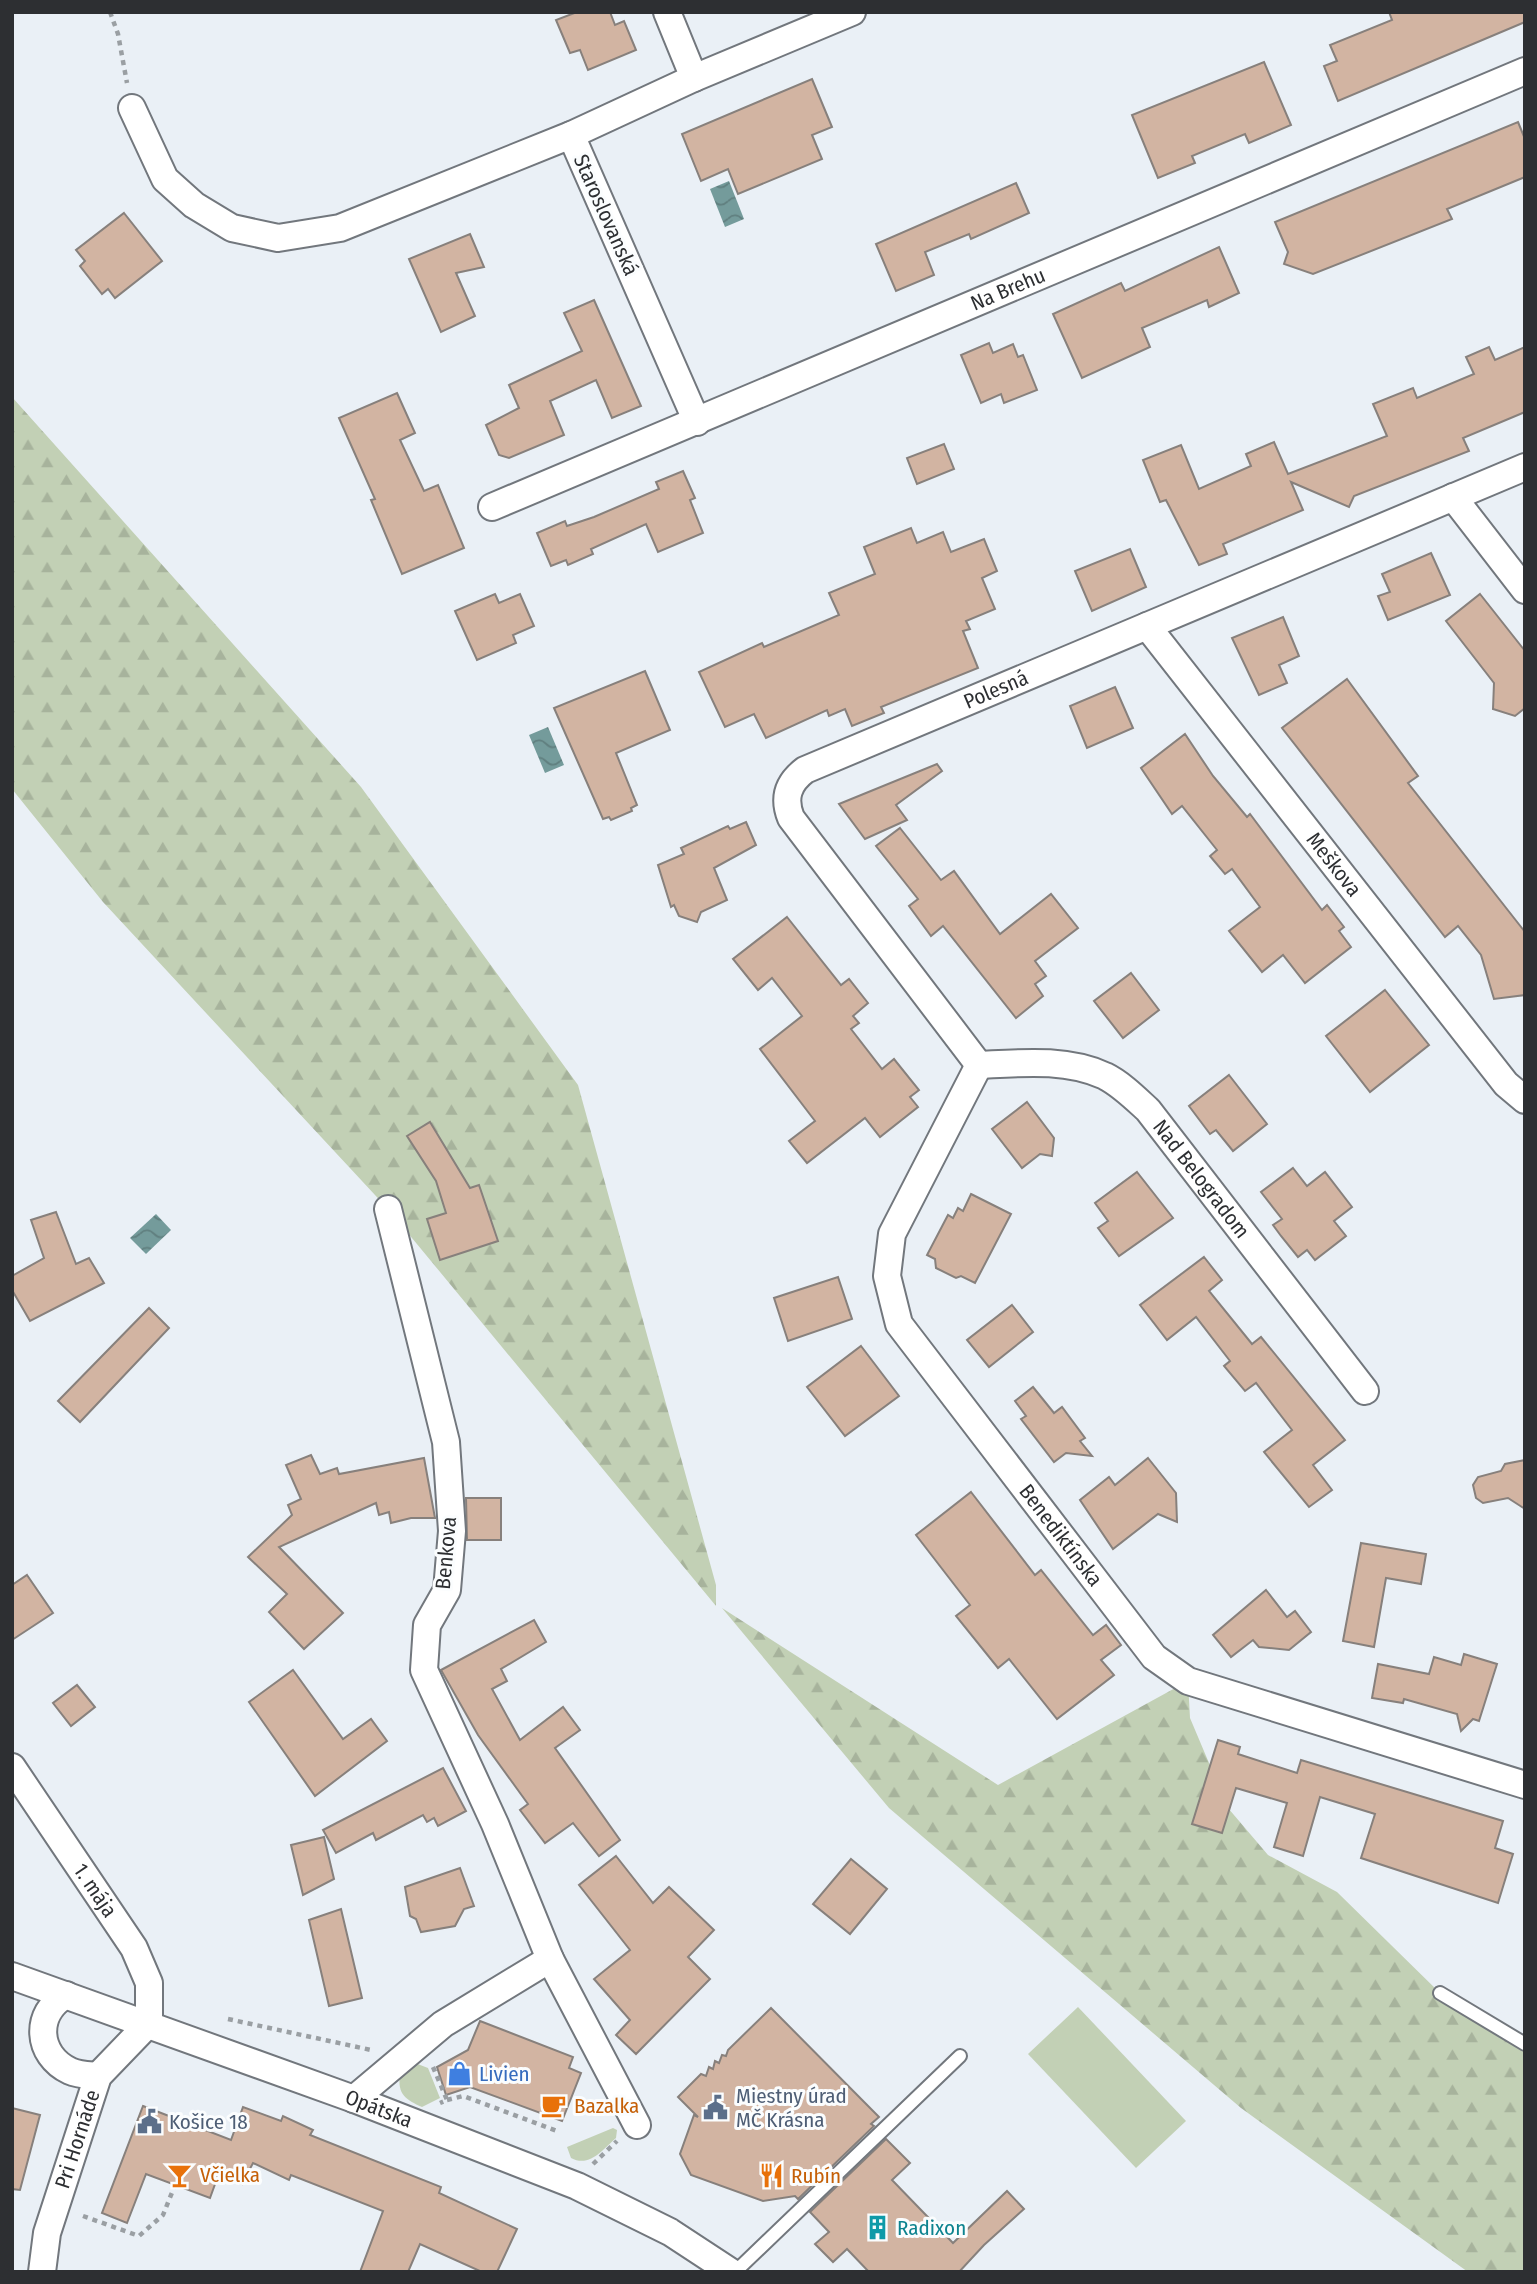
<svg xmlns="http://www.w3.org/2000/svg" width="1537" height="2284" font-family="'Fira Sans Condensed',sans-serif">
  <defs>
    <pattern id="forest-firs" width="22" height="20" patternUnits="userSpaceOnUse" patternTransform="scale(1.75)"><rect width="22" height="20" fill="#c2d0b5"/><path d="M5 1l3.5 6h-7zM16 11l3.5 6h-7z" fill="#a7b39c"/></pattern>
    <pattern id="water-waves" width="16" height="10" patternUnits="userSpaceOnUse" patternTransform="scale(1.75)"><rect width="16" height="10" fill="#749b9b"/><path d="M0 5q4-4 8 0t8 0" fill="none" stroke="#607f7f"/></pattern>
  </defs>
  <rect width="100%" height="100%" fill="#eaf0f6"/>
  <g fill="#c2d0b5">
    <path d="M1078,2007L1186,2121L1136,2168L1028,2054Z"/>
    <path d="M415,2063L428,2068L440,2098L422,2107C406,2100 397,2094 400,2075Z"/>
    <path d="M613,2128L617,2130L616,2138C603,2149 590,2168 571,2158L567,2147Z"/>
  </g>
  <g fill="url(#forest-firs)">
    <path d="M12,397L361,787L578,1085L716,1585V1606L388,1209L103,902L12,789Z"/>
    <path d="M722,1608L998,1785L1188,1681L1190,1718L1228,1808L1268,1855L1337,1892L1440,1993L1525,2044V2272H1468L1241,2108L889,1808Z"/>
  </g>
  <g fill="url(#water-waves)">
    <path d="M729,181L744,219L725,227L710,189Z"/>
    <path d="M548,727L564,765L545,773L529,735Z"/>
    <path d="M156,1214L171,1230L146,1254L130,1238Z"/>
  </g>
  <g fill="#d2b4a2" stroke="#87807c" stroke-width="2">
    <path d="M577,12H610L615,25L624,21L636,50L588,70L580,50L570,53L556,20Z"/>
    <path d="M1389,12H1525V22L1338,101L1324,66L1337,61L1330,45L1392,20Z"/>
    <path d="M1264,62L1291,125L1249,143L1245,134L1192,156L1195,163L1158,178L1132,115Z"/>
    <path d="M812,79L832,127L812,135L822,159L738,194L728,169L701,181L682,134Z"/>
    <path d="M1518,122L1525,139V177L1447,209L1452,219L1313,274L1284,264L1288,252L1275,222Z"/>
    <path d="M1016,183L1029,213L971,239L969,234L925,252L934,275L896,291L876,244Z"/>
    <path d="M124,213L162,261L115,298L108,289L102,294L80,266L85,261L76,250Z"/>
    <path d="M470,234L484,267L456,273L475,316L441,332L409,259Z"/>
    <path d="M1219,247L1239,293L1209,307L1207,300L1142,328L1150,347L1082,378L1053,314L1121,283L1125,291Z"/>
    <path d="M594,300L641,406L612,418L596,380L550,401L564,435L509,458L499,455L486,425L519,408L509,385L582,351L564,313Z"/>
    <path d="M989,343L993,353L1013,344L1018,357L1023,355L1037,390L1004,403L1001,394L981,403L961,355Z"/>
    <path d="M1489,347L1495,360L1525,347V412L1463,438L1469,451L1354,496L1349,507L1291,482L1303,510L1223,544L1227,554L1199,565L1166,500L1160,502L1143,460L1181,445L1199,489L1251,466L1246,454L1274,442L1288,474L1387,436L1373,404L1413,388L1417,398L1474,374L1466,357Z"/>
    <path d="M397,393L415,433L400,440L424,491L438,485L464,548L402,574L371,500L375,499L339,418Z"/>
    <path d="M944,444L954,469L917,484L907,458Z"/>
    <path d="M683,471L695,498L690,500L703,533L658,552L646,524L591,549L593,554L568,565L566,560L551,566L537,533L565,521L567,526L594,517L659,489L656,482Z"/>
    <path d="M911,528L917,543L943,532L951,552L984,539L997,571L982,578L995,609L966,621L970,629L963,631L978,668L881,707L884,713L852,726L845,709L829,716L827,710L766,738L754,714L725,727L699,672L762,643L764,647L839,615L829,593L875,574L864,547Z"/>
    <path d="M1130,549L1146,587L1092,611L1075,571Z"/>
    <path d="M1431,553L1450,595L1388,620L1378,596L1390,592L1382,574Z"/>
    <path d="M495,594L499,603L520,594L534,626L513,635L516,643L477,660L455,611Z"/>
    <path d="M1480,594L1525,651V708L1515,716L1493,709L1494,683L1446,621Z"/>
    <path d="M1283,617L1299,656L1279,665L1287,683L1259,695L1232,638Z"/>
    <path d="M645,671L670,730L616,753L637,805L631,808L632,811L611,820L609,817L603,819L554,708Z"/>
    <path d="M1347,679L1418,776L1408,783L1525,932V995L1494,999L1481,955L1458,926L1445,937L1282,728Z"/>
    <path d="M1115,687L1133,728L1087,748L1070,706Z"/>
    <path d="M1185,734L1213,776L1247,817L1250,814L1322,910L1327,905L1344,927L1339,931L1351,947L1305,983L1283,955L1262,972L1229,931L1260,907L1232,869L1225,874L1210,856L1217,850L1182,806L1172,814L1141,768Z"/>
    <path d="M937,764L942,771L896,805L907,820L865,839L839,804Z"/>
    <path d="M746,822L756,845L714,868L727,900L701,912L697,922L679,916L674,905L671,907L658,865L684,854L681,848L728,826L730,829Z"/>
    <path d="M900,828L941,880L954,871L1000,934L1051,894L1078,928L1035,961L1046,976L1035,984L1043,996L1016,1018L943,926L931,936L909,906L918,899L876,846Z"/>
    <path d="M787,917L841,985L849,979L868,1003L853,1016L859,1023L851,1029L882,1069L894,1059L919,1090L910,1097L918,1107L880,1137L865,1118L807,1163L789,1141L815,1121L760,1049L802,1016L772,978L758,990L733,959Z"/>
    <path d="M1131,973L1159,1010L1123,1038L1094,1001Z"/>
    <path d="M1385,990L1429,1045L1370,1092L1326,1036Z"/>
    <path d="M1229,1075L1267,1124L1233,1151L1216,1130L1210,1134L1189,1106Z"/>
    <path d="M1027,1102L1054,1138L1052,1156L1040,1154L1022,1168L992,1129Z"/>
    <path d="M430,1122L470,1188L479,1185L498,1241L440,1260L427,1219L446,1213L436,1181L407,1136Z"/>
    <path d="M1293,1168L1307,1186L1325,1172L1352,1207L1334,1221L1346,1236L1315,1260L1307,1250L1298,1257L1281,1236L1273,1225L1282,1219L1261,1192Z"/>
    <path d="M1137,1172L1173,1218L1119,1256L1098,1228L1108,1221L1095,1203Z"/>
    <path d="M971,1194L1011,1214L975,1283L961,1276L956,1278L936,1268L935,1259L927,1255L948,1215L953,1218L958,1208L963,1211Z"/>
    <path d="M56,1212L76,1264L89,1258L104,1283L30,1321L12,1290V1276L44,1258L31,1220Z"/>
    <path d="M1204,1257L1222,1280L1209,1291L1252,1344L1261,1337L1345,1440L1313,1465L1332,1490L1309,1507L1264,1452L1292,1430L1256,1383L1245,1391L1224,1366L1230,1361L1196,1317L1167,1340L1140,1305Z"/>
    <path d="M838,1277L852,1319L788,1341L774,1298Z"/>
    <path d="M1012,1305L1033,1332L989,1367L967,1340Z"/>
    <path d="M149,1308L169,1328L80,1422L58,1401Z"/>
    <path d="M861,1346L899,1396L845,1436L807,1387Z"/>
    <path d="M1033,1387L1054,1413L1062,1407L1085,1438L1080,1441L1092,1456L1066,1453L1054,1462L1021,1419L1026,1416L1015,1401Z"/>
    <path d="M311,1455L320,1474L337,1468L339,1474L424,1458L435,1518H411L391,1523L389,1512L379,1515L376,1503L279,1547L343,1613L304,1649L269,1612L287,1594L248,1557L292,1515L288,1505L301,1499L286,1465Z"/>
    <path d="M1148,1458L1176,1493L1177,1522L1158,1514L1113,1549L1080,1500L1109,1477L1115,1485Z"/>
    <path d="M1525,1460V1509L1508,1498L1483,1503L1476,1498L1473,1485L1478,1477L1501,1471L1505,1464Z"/>
    <path d="M971,1492L1035,1575L1041,1570L1093,1635L1106,1625L1121,1645L1101,1660L1114,1675L1057,1719L1009,1659L998,1668L956,1616L970,1605L916,1535Z"/>
    <path d="M466,1498H501V1540H467Z"/>
    <path d="M1361,1543L1426,1554L1421,1584L1386,1578L1374,1647L1343,1641Z"/>
    <path d="M27,1575L53,1613L12,1640V1585Z"/>
    <path d="M1266,1590L1287,1617L1295,1611L1311,1632L1289,1650L1259,1647L1253,1640L1231,1657L1213,1635Z"/>
    <path d="M534,1620L546,1642L501,1669L507,1681L492,1689L520,1740L563,1707L580,1730L555,1748L620,1840L599,1856L573,1823L545,1843L520,1810L528,1804L478,1735L441,1670Z"/>
    <path d="M1464,1654L1497,1664L1479,1721L1473,1719L1461,1731L1457,1714L1404,1699L1403,1703L1372,1698L1378,1664L1429,1674L1434,1657L1461,1665Z"/>
    <path d="M293,1670L343,1739L371,1719L387,1741L315,1796L249,1702Z"/>
    <path d="M77,1685L95,1707L71,1726L53,1703Z"/>
    <path d="M1218,1740L1240,1747L1238,1754L1297,1773L1301,1760L1503,1821L1495,1848L1513,1854L1498,1903L1361,1858L1375,1814L1320,1797L1303,1856L1274,1847L1287,1803L1236,1788L1222,1833L1192,1824Z"/>
    <path d="M443,1768L466,1811L438,1826L434,1818L427,1822L423,1815L376,1840L373,1833L336,1853L323,1830Z"/>
    <path d="M324,1837L334,1879L303,1895L291,1845Z"/>
    <path d="M616,1856L653,1903L669,1887L714,1930L688,1957L710,1979L636,2054L616,2035L630,2020L594,1979L630,1950L579,1885Z"/>
    <path d="M851,1859L887,1889L850,1934L813,1904Z"/>
    <path d="M460,1868L474,1906L464,1909L455,1926L421,1932L416,1919L410,1916L405,1887Z"/>
    <path d="M341,1909L362,1998L329,2006L309,1920Z"/>
    <path d="M771,2008L879,2117L871,2124L874,2126L798,2199L795,2196L763,2201L691,2175L680,2154L694,2115L698,2117L678,2097L701,2074L706,2076L709,2067L713,2069L715,2061L719,2063L722,2055L726,2056L728,2050Z"/>
    <path d="M480,2021L573,2057L569,2068L581,2073L562,2121L470,2087L446,2095L437,2067L468,2050Z"/>
    <path d="M143,2106L231,2140L243,2107L281,2121L283,2116L313,2130L310,2135L441,2187L439,2193L517,2229L497,2272H482L420,2244L408,2272H360L383,2211L291,2175L289,2180L253,2163L242,2184L218,2176L210,2198L146,2174L127,2223L102,2213Z"/>
    <path d="M12,2108L40,2115L20,2190L12,2189Z"/>
    <path d="M886,2139L910,2163L892,2180L953,2243L1007,2191L1024,2209L984,2245L959,2272H869L847,2249L833,2262L815,2244L829,2232L810,2212Z"/>
  </g>
  <g fill="none" stroke-linecap="round" stroke-linejoin="round">
    <defs>
      <g id="lane">
        <path d="M1440,1993L1525,2044"/>
        <path d="M735,2272L960,2056"/>
      </g>
      <g id="street">
        <path d="M667,12L694,78"/>
        <path d="M132,108L165,179L194,205L232,228L278,238L340,228L571,135"/>
        <path d="M697,422L571,135L694,78L852,12"/>
        <path d="M1453,497L1525,590"/>
        <path id="s1" d="M492,507L1525,71"/>
        <path id="s2" d="M1147,626L1506,1084L1525,1100"/>
        <path id="s3" d="M979,1065L791,818C783,798 788,783 805,770L1525,467"/>
        <path id="s4" d="M979,1065L892,1234L887,1276L899,1324L1154,1657L1188,1681L1525,1785"/>
        <path id="s5" d="M979,1065C1020,1063 1066,1058 1105,1076C1121,1084 1135,1098 1148,1110L1365,1391"/>
        <path d="M388,1209L446,1442L452,1531L447,1590L427,1625L424,1670L495,1824L550,1959"/>
        <path id="s6" d="M12,1767L134,1948L149,1983V2023"/>
        <path id="s7" d="M12,1976L354,2099L577,2186L670,2232L731,2272"/>
        <path d="M66,1995C34,2013 36,2055 70,2071C79,2075 89,2075 98,2076"/>
        <path d="M354,2099L443,2024L550,1959L637,2125"/>
        <path id="s8" d="M42,2272L47,2233L98,2076L149,2023"/>
      </g>
    </defs>
    <use href="#lane" stroke="#72777d" stroke-width="16"/>
    <use href="#street" stroke="#72777d" stroke-width="30"/>
    <g stroke="#9a9fa3" stroke-width="4.5" stroke-dasharray="5 5" stroke-linecap="butt">
      <path d="M110,12L118,34L127,83"/>
      <path d="M228,2019L371,2050"/>
      <path d="M433,2067L447,2100L440,2103"/>
      <path d="M447,2100L463,2096L557,2131"/>
      <path d="M593,2164L617,2141"/>
      <path d="M83,2216L139,2236L163,2215L175,2185"/>
    </g>
    <use href="#lane" stroke="#fff" stroke-width="12"/>
    <use href="#street" stroke="#fff" stroke-width="26"/>
  </g>
  <defs>
    <symbol id="shop-bare" viewBox="-9 -9 18 18"><path d="M-5-2.5h2.3a2.7 3.5 0 0 1 5.4 0H5L5.5 6h-11ZM-1.5-2.5h3a1.5 2.3 0 0 0-3 0Z" fill="#3f7fe0" stroke="#fbfdfe" stroke-width="2.5" paint-order="stroke"/></symbol>
    <symbol id="cafe-bare" viewBox="-9 -9 18 18"><path d="M-5.5-4.5H6V0H3Q3 3.5 0 3.5H-2.5Q-5.5 3.5-5.5 0ZM3-3.2v2h1.7v-2ZM-6 4.5H4V6H-6Z" fill="#e8710a" stroke="#fbfdfe" stroke-width="2.5" paint-order="stroke"/></symbol>
    <symbol id="civic-bare" viewBox="-9 -9 18 18"><path d="M-.6-6.5H3V-4.5H.6V-3L4-1V1h2V6H-6V1h2V-1L-.6-3ZM-1.2 2.5V6h2.4V2.5Z" fill="#5c6f8a" stroke="#fbfdfe" stroke-width="2.5" paint-order="stroke"/></symbol>
    <symbol id="bar-bare" viewBox="-9 -9 18 18"><path d="M-6-5H6L.8 .8V4.5H3.5V6h-7V4.5H-.8V.8Z" fill="#e8710a" stroke="#fbfdfe" stroke-width="2.5" paint-order="stroke"/></symbol>
    <symbol id="restaurant-bare" viewBox="-9 -9 18 18"><path d="M-5-6h1v4h1v-4h1v4h1v-4h1v5L-1.5 .5V6h-2V.5L-5-1ZM5-6V6H3V1.5H1.5Q1.5-4 5-6Z" fill="#e8710a" stroke="#fbfdfe" stroke-width="2.5" paint-order="stroke"/></symbol>
    <symbol id="building-bare" viewBox="-9 -9 18 18"><path d="M-4-6H4V6H1V3H-1V6H-4ZM-2.5-4.3h1.7v1.8h-1.7ZM.8-4.3h1.7v1.8H.8ZM-2.5-1h1.7V.8h-1.7ZM.8-1h1.7V.8H.8Z" fill="#0f9aa8" stroke="#fbfdfe" stroke-width="2.5" paint-order="stroke"/></symbol>
  </defs>
  <g fill-rule="evenodd">
    <use href="#shop-bare" x="442" y="2056" width="35" height="35"/>
    <use href="#cafe-bare" x="536" y="2088" width="35" height="35"/>
    <use href="#civic-bare" x="698" y="2090" width="35" height="35"/>
    <use href="#civic-bare" x="132" y="2104" width="35" height="35"/>
    <use href="#bar-bare" x="162" y="2158" width="35" height="35"/>
    <use href="#restaurant-bare" x="754" y="2158" width="35" height="35"/>
    <use href="#building-bare" x="860" y="2210" width="35" height="35"/>
  </g>
  <g text-anchor="middle" stroke-width="6" stroke-linejoin="round" paint-order="stroke">
    <g font-size="21" fill="#2d2f32" stroke="#fbfdfe">
      <text transform="translate(606 215) rotate(66)" y="7">Staroslovanská</text>
      <text dy="7" stroke="none"><textPath href="#s1" startOffset="560">Na Brehu</textPath></text>
      <text dy="7" stroke="none"><textPath href="#s3" startOffset="572">Polesná</textPath></text>
      <text dy="7" stroke="none"><textPath href="#s2" startOffset="303">Meškova</textPath></text>
      <text dy="7" stroke="none"><textPath href="#s5" startOffset="270">Nad Belogradom</textPath></text>
      <text dy="7" stroke="none"><textPath href="#s4" startOffset="548">Benediktínska</textPath></text>
      <text transform="translate(446 1553) rotate(-85)" y="7">Benkova</text>
      <text dy="7" stroke="none"><textPath href="#s6" startOffset="149">1. mája</textPath></text>
      <text dy="7" stroke="none"><textPath href="#s7" startOffset="390">Opátska</textPath></text>
      <text dy="7" stroke="none"><textPath href="#s8" startOffset="138">Pri Hornáde</textPath></text>
    </g>
    <g font-size="21" fill="#366cbe" stroke="#fbfdfe" text-anchor="start">
      <text x="479" y="2081">Livien</text>
    </g>
    <g font-size="21" fill="#4e5e75" stroke="#fbfdfe" text-anchor="start">
      <text x="736" y="2103">Miestny úrad<tspan x="736" dy="24">MČ Krásna</tspan></text>
      <text x="169" y="2129">Košice 18</text>
    </g>
    <g font-size="21" fill="#c56008" stroke="#fbfdfe" text-anchor="start">
      <text x="574" y="2113">Bazalka</text>
      <text x="200" y="2182">Včielka</text>
      <text x="791" y="2183">Rubín</text>
    </g>
    <g font-size="21" fill="#0d838f" stroke="#fbfdfe" text-anchor="start">
      <text x="897" y="2235">Radixon</text>
    </g>
  </g>
  <rect width="1537" height="2284" fill="none" stroke="#2d2f32" stroke-width="28"/>
</svg>
